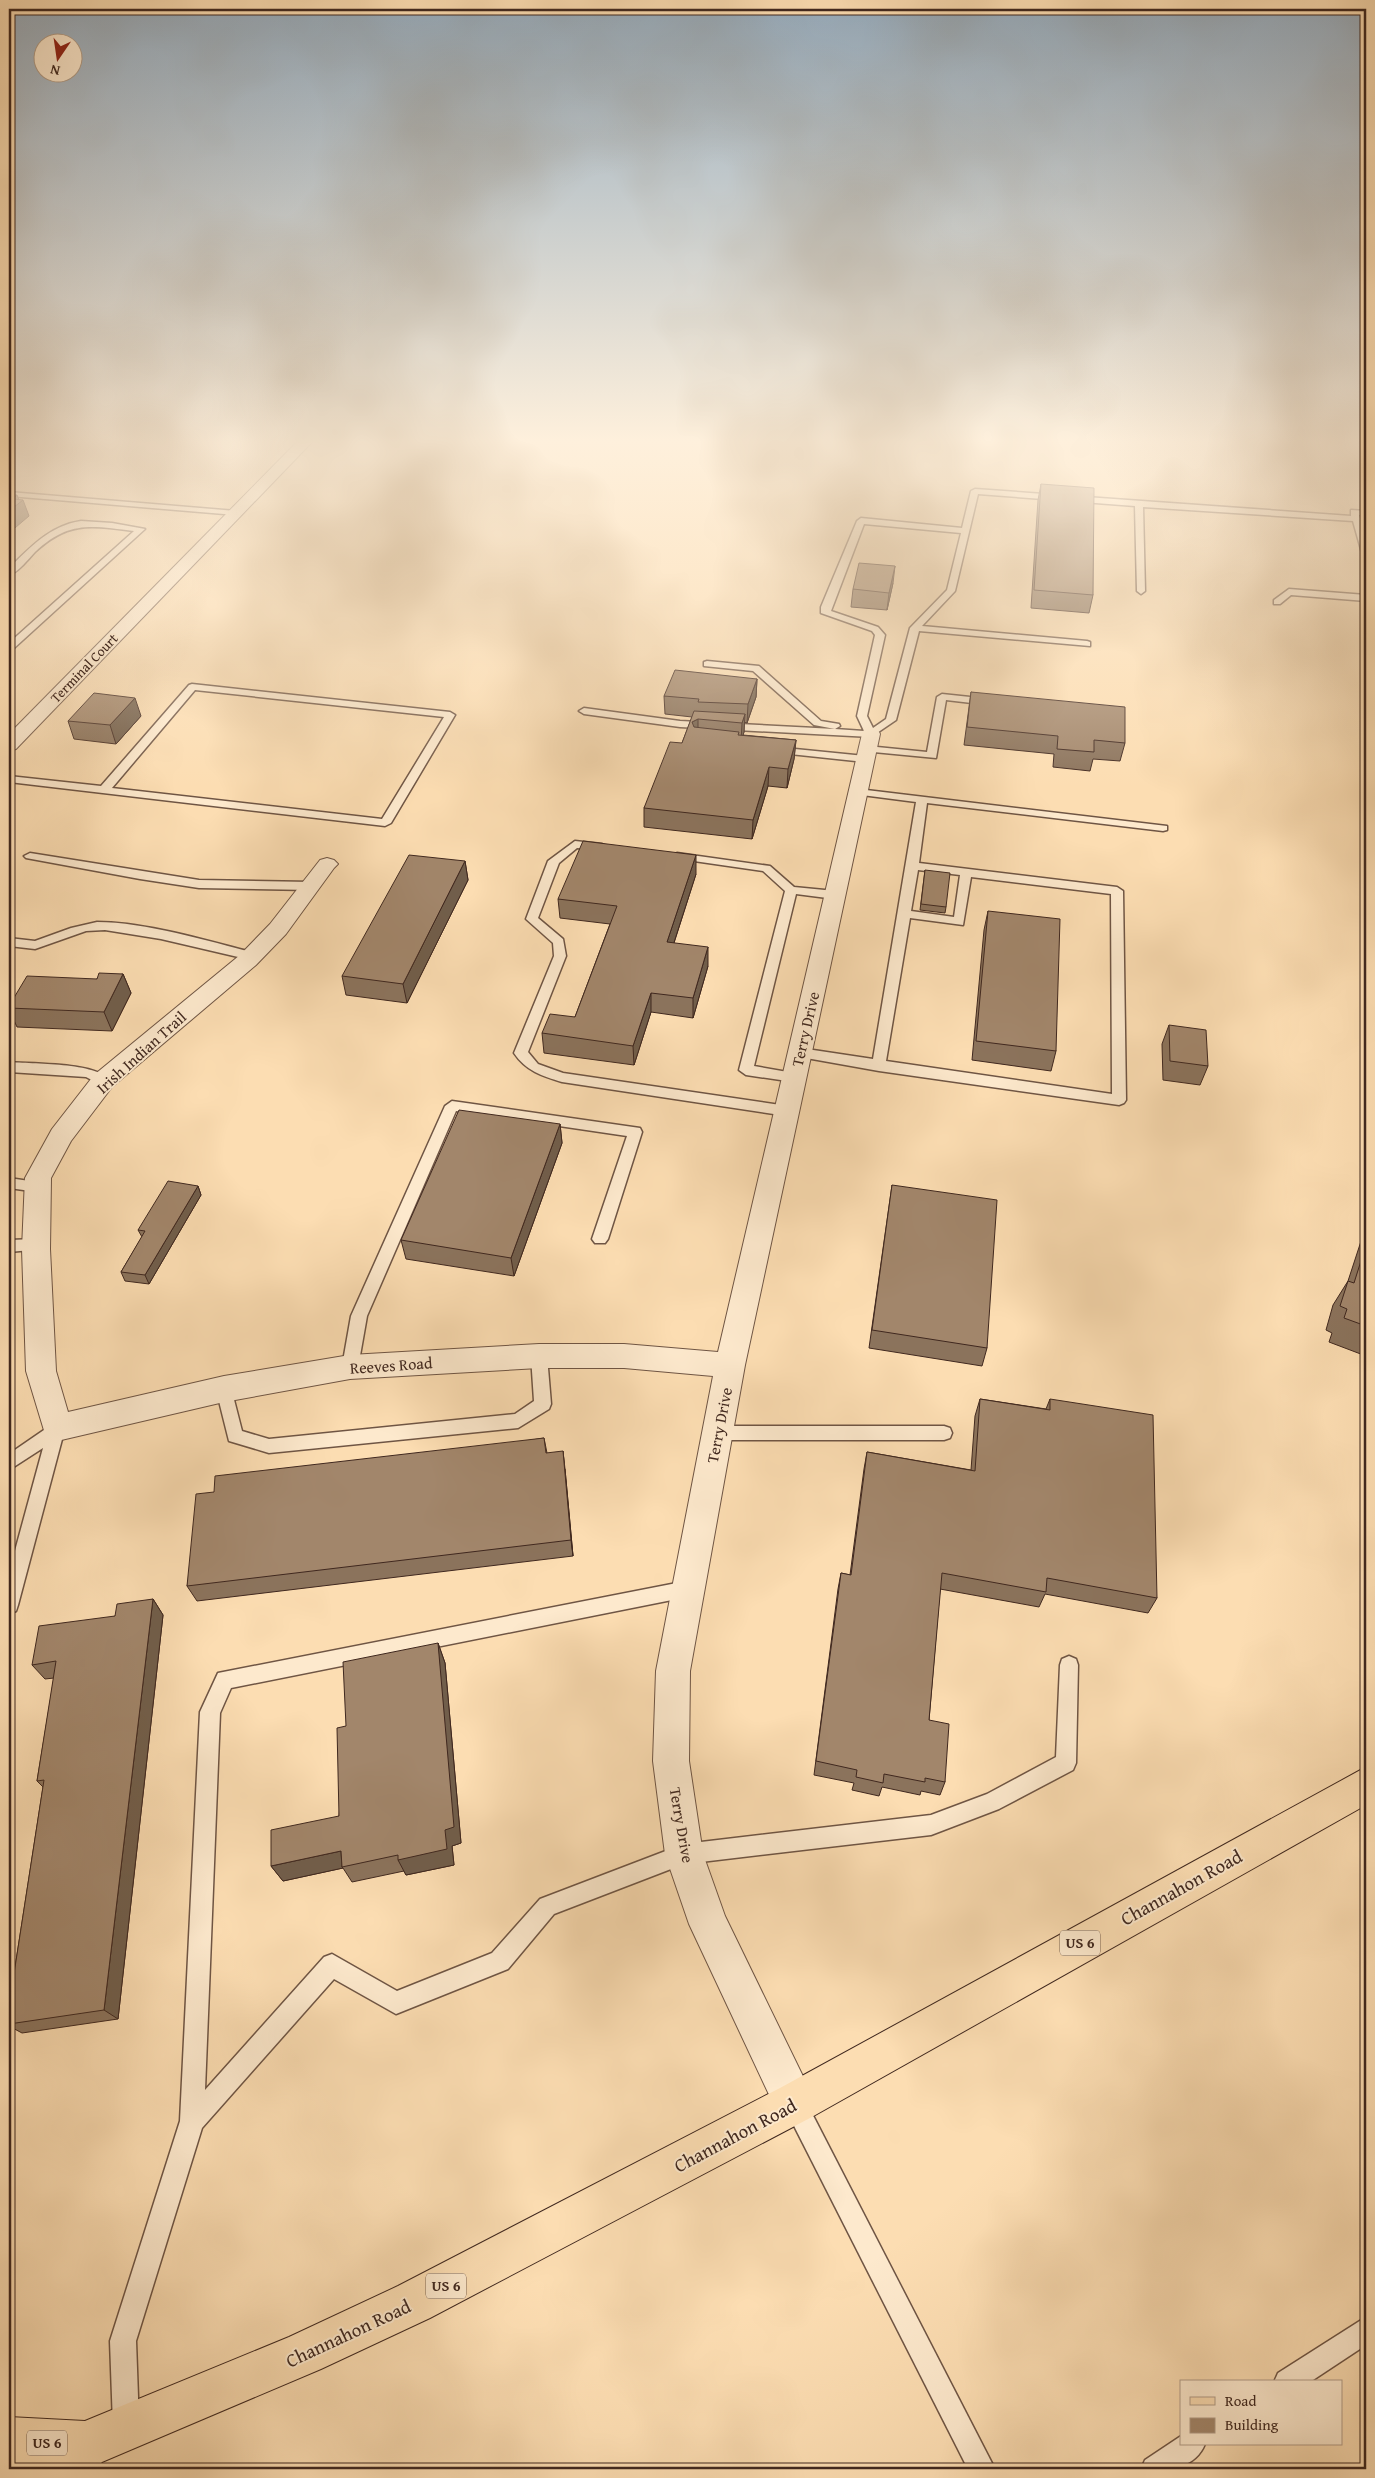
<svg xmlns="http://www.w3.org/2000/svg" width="1375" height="2478" font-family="'Gentium Book Plus',serif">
  <rect width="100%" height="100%" fill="#fcddb2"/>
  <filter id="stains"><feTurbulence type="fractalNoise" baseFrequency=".004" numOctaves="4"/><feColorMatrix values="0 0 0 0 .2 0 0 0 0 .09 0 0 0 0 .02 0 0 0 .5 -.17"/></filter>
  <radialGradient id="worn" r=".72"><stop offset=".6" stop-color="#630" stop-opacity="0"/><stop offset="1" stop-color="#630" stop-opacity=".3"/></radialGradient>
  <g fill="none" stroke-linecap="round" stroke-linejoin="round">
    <defs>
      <g id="service">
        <path d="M975,489L1351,516V510L1366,511V515H1359L1366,539V556L1362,553L1353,521L1143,507L1145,591L1141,594L1137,591L1135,506L978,494L955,591L922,626L1087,641L1090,642V646L919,631L896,720L871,737L680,727L584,714L579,711L584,708L680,721L835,729L814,725L753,671L704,666V662L707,661L759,666L821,721L839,724L840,726L835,729L864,731L857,716L875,635L872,631L821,613V607L857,521L861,518L962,528L971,491ZM864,524L961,533L947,590L910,628L886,719L873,728L867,716L885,635L878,627L831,611Z"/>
        <path d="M9,492L236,511L240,513L236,515L9,496Z"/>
        <path d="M81,521L112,523L145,529L12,650L9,651V643L134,531C92,526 69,520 35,552C28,559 19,572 9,575V568C31,547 49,526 81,521Z"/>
        <path d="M1289,589L1366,595V601L1291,595L1280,604H1274V600Z"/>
        <path d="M192,684L450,712L455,715L391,823L385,826L9,782V776L101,786L189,685ZM195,690L444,717L382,819L112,788Z"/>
        <path d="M942,694L989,699L994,702L989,705L946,700L936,758L863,751L862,749L867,746L927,752L937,697Z"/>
        <path d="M775,747L865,756L870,759L865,762L771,752L770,750Z"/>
        <path d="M858,789L1167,826V830L1163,831L927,803L919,863L1117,887L1123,891L1126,1100L1124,1103L1119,1105L879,1071L795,1056L793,1053L800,1048L873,1059L916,802L854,794V790ZM918,870L960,875L954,917L911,911ZM971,877L1111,894L1112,1094L886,1061L910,918L963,925Z"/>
        <path d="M575,841L602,844L608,847L602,850L577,848L559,863L538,918L563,939L566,956L528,1052L538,1064L563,1073L787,1106L792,1108L794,1111L792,1114L787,1116L562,1082C542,1076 526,1071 514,1053L554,956L553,943L526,919L548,861Z"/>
        <path d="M30,853L199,880L311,882L317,886L311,890L199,888L140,879L26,858L24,856Z"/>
        <path d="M677,853L770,866L794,887L835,891L841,895L835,899L796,894L754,1066L799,1074L801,1077L799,1080L794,1082L746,1075L739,1070L785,891L763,871L673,858L671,856Z"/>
        <path d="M97,922C145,922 208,941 255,953L257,956L251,960L161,939L105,930L86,931L35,949L9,946V938L35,941L71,928Z"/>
        <path d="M9,1062C31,1064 98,1062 110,1081L103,1086L86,1077L9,1072Z"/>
        <path d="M452,1101L640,1128L642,1132L608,1239L605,1243H595L592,1239L627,1136L456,1111L367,1316L358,1367L356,1372L350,1374L344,1372L342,1367L351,1316L445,1106Z"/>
        <path d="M9,1178L43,1183L45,1187L43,1191L38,1192L9,1188Z"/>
        <path d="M37,1239L42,1241L45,1245L42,1249L9,1252V1240Z"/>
        <path d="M539,1349L545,1351L547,1356L551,1404L549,1409L518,1428L269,1453L229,1441L216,1389L218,1384L224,1382L230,1384L242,1431L269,1439L515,1414L534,1401L531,1356L533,1351Z"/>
        <path d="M57,1421L63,1423L65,1428L18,1605L16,1611L9,1614V1573L43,1448L9,1470V1454Z"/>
        <path d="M717,1426H944L950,1428L952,1433L950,1438L944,1440H717L711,1438L709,1433L711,1428Z"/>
        <path d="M687,1581L693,1583L696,1589L693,1595L687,1597L231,1688L220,1713L205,2090L324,1957L332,1954L397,1991L492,1953L540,1899L684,1844L931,1815L987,1794L1056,1757L1060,1665L1062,1659L1069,1656L1076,1659L1078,1665L1076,1763L1073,1770L999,1809L931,1835L684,1864L554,1914L508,1969L396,2014L334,1979L202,2128L136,2341L139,2425L135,2434L126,2438L117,2434L113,2425L110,2341L180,2121L200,1712L218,1673Z"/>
        <path d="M795,2092L803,2096L995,2469H968L787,2112L783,2104L787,2096Z"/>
        <path d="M1366,2317V2345L1310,2382H1274L1278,2373Z"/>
        <path d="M1181,2436V2444H1205C1194,2471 1166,2469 1141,2469L1145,2460Z"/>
      </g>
      <g id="minor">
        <path d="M298,441H313L16,749L9,751V734Z"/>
        <path d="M871,728L878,730L880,734L745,1365L690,1671L689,1761L703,1854L725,1916L816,2103L810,2118L795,2124L780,2118L689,1924L665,1854L653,1761L656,1671L713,1376L624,1368H539L350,1379L224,1402L57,1441L46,1437L26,1371L22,1249L25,1178L52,1129L94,1075L240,955L270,924L320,860L327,858L334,860L338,864L334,868L286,934L256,965L112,1087L71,1141L51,1178L50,1249L56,1371L68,1412L224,1376L350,1355L539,1344H624L718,1352L862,734L864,730Z"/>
      </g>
      <path id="primary" d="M1366,1767V1805L810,2118L430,2318L321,2369L102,2462L96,2469H41L42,2467L9,2465V2417L85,2421L289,2337L398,2286L780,2088Z"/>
    </defs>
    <use href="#service" stroke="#6f5544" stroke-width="3"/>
    <use href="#minor" stroke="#6f5544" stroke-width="2"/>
    <use href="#primary" stroke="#40281f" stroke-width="2"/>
    <use href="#service" fill="#fde9cd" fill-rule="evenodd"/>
    <use href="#minor" fill="#fde9cd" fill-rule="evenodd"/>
    <use href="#primary" fill="#fcddb2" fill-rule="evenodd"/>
  </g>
  <g fill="#8b735c" stroke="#40281f">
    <path d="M1041,484L1093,595L1089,613L1031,608L1038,500Z"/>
    <path d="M893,583L887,610L851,607L853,589Z"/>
    <path d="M757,679L756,697L747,723L744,722V732L743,735L796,740L794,759L787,788L768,786L752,839L644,827V808L682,743L692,717L665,714L664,696Z"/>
    <path d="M971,692L1125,743L1120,761L1093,759L1090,771L1053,767L1054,754L964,745Z"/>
    <path d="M141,716L116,744L74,739L68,721Z"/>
    <path d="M465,861L468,880L407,1003L346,995L342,976Z"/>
    <path d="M925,870L946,907L945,913L920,910Z"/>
    <path d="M696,874L674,943L708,966L693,1018L651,1012L634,1065L544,1053L542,1033L575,1017L610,924L560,918L558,899Z"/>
    <path d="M988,911L1056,1051L1051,1071L972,1060L984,930Z"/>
    <path d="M123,974L131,993L112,1031L17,1027L9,1010V1006L97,979Z"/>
    <path d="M1169,1025L1208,1066L1200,1085L1163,1080L1162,1044Z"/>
    <path d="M560,1124L562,1143L514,1276L406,1259L401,1240Z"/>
    <path d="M892,1185L987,1348L982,1366L869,1348Z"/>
    <path d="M198,1186L201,1195L149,1284L125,1281L121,1272L142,1237L138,1230Z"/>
    <path d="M1366,1227V1356L1329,1342L1332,1333L1326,1330L1333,1305L1348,1281L1365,1229Z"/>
    <path d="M980,1399L1046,1409L1050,1399L1157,1598L1148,1613L1045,1594L1039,1607L940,1589L929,1720L945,1782L940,1795L921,1791L920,1795L882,1787L879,1796L852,1790L854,1783L814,1775L838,1589L841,1573L850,1575L864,1469L867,1452L971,1470L975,1416Z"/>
    <path d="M544,1438L547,1453L565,1469L573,1556L197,1601L187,1586L214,1492Z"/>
    <path d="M153,1599L163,1615L118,2019L22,2033L9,2026V2006L43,1787L37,1781L54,1678L45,1679L32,1665L115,1616Z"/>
    <path d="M438,1643L445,1663L461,1843L452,1846L454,1865L406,1875L404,1871L352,1882L343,1868L283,1881L271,1866L339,1816L346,1726Z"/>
  </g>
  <g fill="#715e4b" stroke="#40281f">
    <path d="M17,495L20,502L23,500L29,516L9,533V511L13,499Z"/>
    <path d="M895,566L893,583L887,610L889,593Z"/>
    <path d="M757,679L756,697L747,723L748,704Z"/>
    <path d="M135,698L141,716L116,744L110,725Z"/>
    <path d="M745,714L744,732L741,742L742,723Z"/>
    <path d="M698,719V737L692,740V722Z"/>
    <path d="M796,740L794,759L787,788L788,769Z"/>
    <path d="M769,767L768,786L752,839L753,820Z"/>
    <path d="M696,855V874L668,961L667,942Z"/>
    <path d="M465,861L468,880L407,1003L403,984Z"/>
    <path d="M708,947V966L693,1018V998Z"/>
    <path d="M123,974L131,993L112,1031L104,1012Z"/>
    <path d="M651,993V1012L634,1065L633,1046Z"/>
    <path d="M560,1124L562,1143L514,1276L511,1258Z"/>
    <path d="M198,1186L201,1195L149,1284L145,1275Z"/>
    <path d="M563,1451L565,1469L573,1556L571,1540Z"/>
    <path d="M153,1599L163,1615L118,2019L104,2010Z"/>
    <path d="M438,1643L445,1663L461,1843L452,1846L454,1865L406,1875L398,1860L445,1830Z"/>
    <path d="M341,1851L342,1867L343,1868L283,1881L271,1866Z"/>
  </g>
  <g fill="#a2866b" stroke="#40281f">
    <path d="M1041,484L1094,488L1093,595L1034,590Z"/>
    <path d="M9,495H17L13,499L23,500L9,511Z"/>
    <path d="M859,563L895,566L889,593L853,589Z"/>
    <path d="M675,670L757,679L748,704L698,702L699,699L664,696Z"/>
    <path d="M971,692L1125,707V743L1094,740V752L1057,749L1058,736L967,727Z"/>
    <path d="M94,693L135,698L110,725L68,721Z"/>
    <path d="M694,711L745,714L742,723L698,719L692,722L694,727L739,732L738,735L796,740L788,769L769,767L753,820L644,808L670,742L682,743Z"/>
    <path d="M583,841L696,855L667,942L708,947L693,998L651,993L633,1046L542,1033L550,1014L575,1017L617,906L558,899Z"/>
    <path d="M409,855L465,861L403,984L342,976Z"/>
    <path d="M925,870L950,873L946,907L921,904Z"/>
    <path d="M988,911L1060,919L1056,1051L976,1041Z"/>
    <path d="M99,973L123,974L104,1012L9,1008V1006L27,976L97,979Z"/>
    <path d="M1169,1025L1206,1030L1208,1066L1170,1061Z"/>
    <path d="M459,1110L560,1124L511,1258L401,1240Z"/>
    <path d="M168,1181L198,1186L145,1275L121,1272L145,1231L138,1230Z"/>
    <path d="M892,1185L997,1200L987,1348L872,1330Z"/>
    <path d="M1366,1245V1326L1344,1318L1347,1309L1340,1306L1348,1281L1354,1283Z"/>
    <path d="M980,1399L1050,1410V1399L1153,1415L1157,1598L1047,1578L1046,1592L942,1573L929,1720L949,1724L945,1782L925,1778V1782L884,1774L883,1783L856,1777L857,1770L816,1761L841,1573L851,1575L867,1452L975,1471Z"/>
    <path d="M544,1438L546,1453L563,1451L571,1540L187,1586L196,1494L214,1492L215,1476Z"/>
    <path d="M153,1599L104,2010L9,2024V2006L44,1780L37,1781L56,1661L32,1665L39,1626L115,1616L117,1604Z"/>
    <path d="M438,1643L454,1827L445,1830L447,1849L398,1860V1855L342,1867L341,1851L271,1866V1830L339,1816L337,1728L346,1726L343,1662Z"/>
  </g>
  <linearGradient id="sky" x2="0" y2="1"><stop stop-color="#96acbe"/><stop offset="0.56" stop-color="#fef0dc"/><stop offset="1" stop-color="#fef0dc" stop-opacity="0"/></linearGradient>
  <rect width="1375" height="788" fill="url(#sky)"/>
  <g text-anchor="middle" stroke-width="4" stroke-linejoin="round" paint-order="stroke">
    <g font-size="14" fill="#40281f" stroke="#fde9cd">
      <text transform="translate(84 668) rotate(-46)" y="5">Terminal Court</text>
    </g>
    <g fill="#fde9cd" stroke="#796253" stroke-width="1">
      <rect x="1060" y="1930.5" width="40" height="25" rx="4"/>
      <rect x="426" y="2273.5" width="40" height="25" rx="4"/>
      <rect x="27" y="2430.5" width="40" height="25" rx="4"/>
    </g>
    <g font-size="15" font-weight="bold" fill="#40281f">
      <text x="1080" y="1948">US 6</text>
      <text x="446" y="2291">US 6</text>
      <text x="47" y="2448">US 6</text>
    </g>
    <g font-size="16" fill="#40281f" stroke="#fde9cd">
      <text transform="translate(805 1029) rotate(-77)" y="6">Terry Drive</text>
      <text transform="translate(141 1052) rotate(-42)" y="6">Irish Indian Trail</text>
      <text transform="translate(391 1365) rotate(-4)" y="6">Reeves Road</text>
      <text transform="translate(719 1425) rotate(-79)" y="6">Terry Drive</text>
      <text transform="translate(682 1825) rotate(80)" y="6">Terry Drive</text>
    </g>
    <g font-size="19" fill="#40281f" stroke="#fde9cd">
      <text transform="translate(1181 1887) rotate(-29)" y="7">Channahon Road</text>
      <text transform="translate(735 2135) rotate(-28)" y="7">Channahon Road</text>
      <text transform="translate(348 2333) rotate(-25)" y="7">Channahon Road</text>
    </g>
  </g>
  <rect width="1375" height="2478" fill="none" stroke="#fcddb2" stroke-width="30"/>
  <rect x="10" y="10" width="1355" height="2458" fill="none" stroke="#40281f" stroke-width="2.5"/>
  <rect x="15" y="15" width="1345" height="2448" fill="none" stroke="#40281f"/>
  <rect x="1180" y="2380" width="162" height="65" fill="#fde9cd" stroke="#b19c87"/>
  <rect x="1190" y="2397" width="25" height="8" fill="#fcddb2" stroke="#b19c87"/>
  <text x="1225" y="2406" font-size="15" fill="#40281f">Road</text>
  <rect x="1190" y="2418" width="25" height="15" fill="#a2866b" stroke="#b19c87"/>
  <text x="1225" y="2430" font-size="15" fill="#40281f">Building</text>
  <g transform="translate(58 58) rotate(193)"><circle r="24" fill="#fde9cd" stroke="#b19c87"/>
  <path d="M0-4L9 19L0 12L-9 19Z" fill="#8f2418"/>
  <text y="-8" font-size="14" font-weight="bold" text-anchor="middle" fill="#40281f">N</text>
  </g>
  <rect width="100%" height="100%" filter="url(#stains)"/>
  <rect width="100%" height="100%" fill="url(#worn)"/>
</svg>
